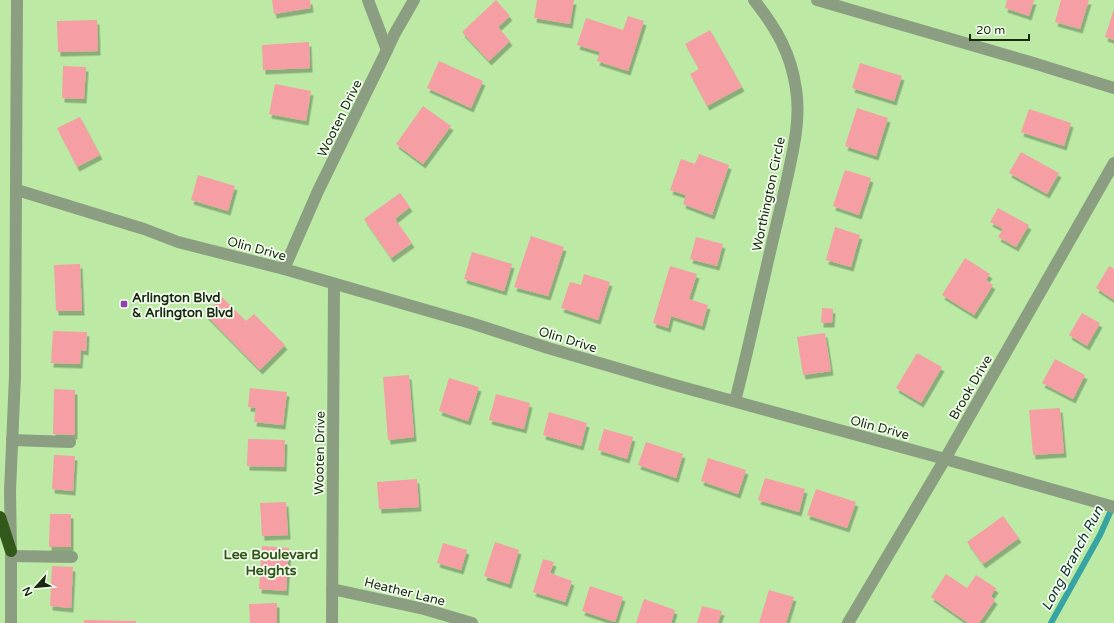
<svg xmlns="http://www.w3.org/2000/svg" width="1114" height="623" font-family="'Varela Round',sans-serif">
  <defs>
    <filter id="shadow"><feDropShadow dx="2.5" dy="4.5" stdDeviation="0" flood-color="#0004"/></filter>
  </defs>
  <rect width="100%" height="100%" fill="#bceaa5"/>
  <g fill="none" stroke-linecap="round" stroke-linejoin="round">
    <path stroke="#38a3a3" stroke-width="6" d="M1051,623L1100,535L1113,506"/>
  </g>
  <g fill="#f59ea4" filter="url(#shadow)">
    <path d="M272,0H310L311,8L274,14Z"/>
    <path d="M496,0L510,16L498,27L510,41L489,61L462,32Z"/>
    <path d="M537,0H574L570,24L534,18Z"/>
    <path d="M1007,0H1034L1029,16L1005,8Z"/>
    <path d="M1061,0H1089L1080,29L1055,22Z"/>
    <path d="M1114,9V40L1105,37Z"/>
    <path d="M628,16L644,21L628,71L597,61L600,52L577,45L586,18L623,30Z"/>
    <path d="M97,20L98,51L58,52L57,21Z"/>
    <path d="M710,30L742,87L707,106L690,74L699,69L685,44Z"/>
    <path d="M309,42L310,68L263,70L262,45Z"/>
    <path d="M439,61L483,81L471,108L427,88Z"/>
    <path d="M860,63L902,76L894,101L852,88Z"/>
    <path d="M63,66L86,67L84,99L62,98Z"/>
    <path d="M275,84L311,91L306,121L269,114Z"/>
    <path d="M423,106L451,126L423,164L396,144Z"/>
    <path d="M857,108L888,118L876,156L845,146Z"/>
    <path d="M1029,109L1071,123L1064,146L1021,132Z"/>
    <path d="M80,117L100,155L77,167L57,128Z"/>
    <path d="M1021,152L1059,173L1047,194L1009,173Z"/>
    <path d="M699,154L729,165L712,215L683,204L686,195L670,190L681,159L695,164Z"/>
    <path d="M845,170L871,178L859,215L833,206Z"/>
    <path d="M198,175L235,186L228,211L191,200Z"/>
    <path d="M400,193L410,207L395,219L412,243L391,258L364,219Z"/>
    <path d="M998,208L1029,225L1016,247L998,237L1003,229L990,222Z"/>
    <path d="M835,227L860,235L851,267L826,260Z"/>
    <path d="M531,236L564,247L548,296L514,287Z"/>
    <path d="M696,237L723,244L717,266L690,259Z"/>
    <path d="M472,252L512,264L504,291L464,279Z"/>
    <path d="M965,258L990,274L986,280L993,285L974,315L942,295Z"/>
    <path d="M80,264L82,311H56L54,265Z"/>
    <path d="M670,266L697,274L689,299L708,305L702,326L671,316L668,328L653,323Z"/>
    <path d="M1109,266L1114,269V300L1096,288Z"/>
    <path d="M584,274L610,282L598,320L561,308L570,282L581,285Z"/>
    <path d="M222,297L246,321L254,314L285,345L260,370L205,314Z"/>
    <path d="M822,308L833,309L832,323H821Z"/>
    <path d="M1082,313L1100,323L1087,346L1069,335Z"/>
    <path d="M53,331L87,332L86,351L81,350L80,364L51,363Z"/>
    <path d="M825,333L831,371L803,375L797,337Z"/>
    <path d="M917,353L942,367L921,403L896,388Z"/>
    <path d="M1055,359L1085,375L1073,399L1042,383Z"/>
    <path d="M409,375L414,437L388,440L383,377Z"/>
    <path d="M449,378L479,387L468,421L439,411Z"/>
    <path d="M250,388L287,392L283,425L254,422L256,408L248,407Z"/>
    <path d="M54,389L75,390V435L53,434Z"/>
    <path d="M496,394L530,403L524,429L489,420Z"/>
    <path d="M1060,408L1064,453L1033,455L1029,410Z"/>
    <path d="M549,412L587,423L581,446L543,435Z"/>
    <path d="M604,429L633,437L627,459L598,450Z"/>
    <path d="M248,439L285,440L284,467L247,466Z"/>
    <path d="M646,442L683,454L676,478L638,465Z"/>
    <path d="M54,455L75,456L73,491L52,489Z"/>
    <path d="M708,458L746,470L738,494L701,481Z"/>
    <path d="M765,478L805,489L799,512L758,500Z"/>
    <path d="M417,479L419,507L379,509L377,482Z"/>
    <path d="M816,489L856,502L847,528L807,515Z"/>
    <path d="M286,502L288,535L262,536L260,503Z"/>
    <path d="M50,514H71V547H49Z"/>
    <path d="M1003,516L1019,538L983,564L967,542Z"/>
    <path d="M495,542L519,550L509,584L484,576Z"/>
    <path d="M443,543L467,550L461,570L437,563Z"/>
    <path d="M262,546L289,548L286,591L259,589Z"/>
    <path d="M543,559L554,562L550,573L572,581L565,602L533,592Z"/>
    <path d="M52,566L73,567L71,608L50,606Z"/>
    <path d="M946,574L967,588L976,575L996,588L991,596L995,600L979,623H968L931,597Z"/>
    <path d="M590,586L623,597L615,622L582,611Z"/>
    <path d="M769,590L794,597L786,623H759Z"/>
    <path d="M644,599L675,610L671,623H636Z"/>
    <path d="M277,603V623H250L249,604Z"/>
    <path d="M702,606L722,611L718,623H697Z"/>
    <path d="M84,620L136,621V623H84Z"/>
  </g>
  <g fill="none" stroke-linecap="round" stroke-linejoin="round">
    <g stroke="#8b9e82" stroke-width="12">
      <path d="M817,0L1030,62L1114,88"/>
      <path d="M387,50L395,33L414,0"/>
      <path d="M17,190L144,229L178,242L284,269L474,324L548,348L671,384L945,459L1114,507"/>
      <path d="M284,269L318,191L387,50L368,0"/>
      <path d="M735,401C746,359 755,316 765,274C772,242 780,211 787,179C793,151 801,119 796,89C791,53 776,28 754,0"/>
      <path d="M12,440L70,442"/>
      <path d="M11,556L72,557"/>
      <path d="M332,589L424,609L472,623"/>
      <path d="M11,623V551L10,491L15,376L17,0"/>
      <path d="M332,623C332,510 334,397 334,284"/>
      <path d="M848,623L945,459L1114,163"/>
    </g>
    <path stroke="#325919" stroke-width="12" d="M0,517L11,551"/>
  </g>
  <rect fill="#9141b1" stroke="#f5fff1" stroke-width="1.5" x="120" y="300" width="8" height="8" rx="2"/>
  <g text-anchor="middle" stroke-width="3.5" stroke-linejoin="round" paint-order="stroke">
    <g font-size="13" fill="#18290e" stroke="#f5fff1">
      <text transform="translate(339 118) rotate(-64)" y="5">Wooten Drive</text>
      <text transform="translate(768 194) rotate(-78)" y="5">Worthington Circle</text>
      <text transform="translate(257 248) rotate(15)" y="5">Olin Drive</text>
      <text transform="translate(568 339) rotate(17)" y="5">Olin Drive</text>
      <text transform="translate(970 387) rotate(-60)" y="5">Brook Drive</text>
      <text transform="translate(880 427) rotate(15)" y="5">Olin Drive</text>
      <text transform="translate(319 453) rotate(-89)" y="5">Wooten Drive</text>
      <text transform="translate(405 591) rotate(14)" y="5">Heather Lane</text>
    </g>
    <g font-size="13" font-weight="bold" fill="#18290e" stroke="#f5fff1" text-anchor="start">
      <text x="132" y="302">Arlington Blvd<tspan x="132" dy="15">&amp; Arlington Blvd</tspan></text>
    </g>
    <g font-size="14" font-weight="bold" fill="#315716" stroke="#f5fff1">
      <text x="271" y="559">Lee Boulevard<tspan x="271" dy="16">Heights</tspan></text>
    </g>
    <g font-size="14" font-style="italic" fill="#113131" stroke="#f5fff1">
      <text transform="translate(1072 558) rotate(-62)" y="5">Long Branch Run</text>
    </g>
  </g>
  <g transform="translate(36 587) rotate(243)" stroke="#f5fff1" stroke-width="3" paint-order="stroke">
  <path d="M0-3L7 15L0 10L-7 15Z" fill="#18290e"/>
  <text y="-6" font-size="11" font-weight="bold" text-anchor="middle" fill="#18290e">N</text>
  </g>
  <path d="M970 34v6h59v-6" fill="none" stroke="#18290e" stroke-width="2"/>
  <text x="976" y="34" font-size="12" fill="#18290e" stroke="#f5fff1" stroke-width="3" paint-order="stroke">20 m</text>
</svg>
